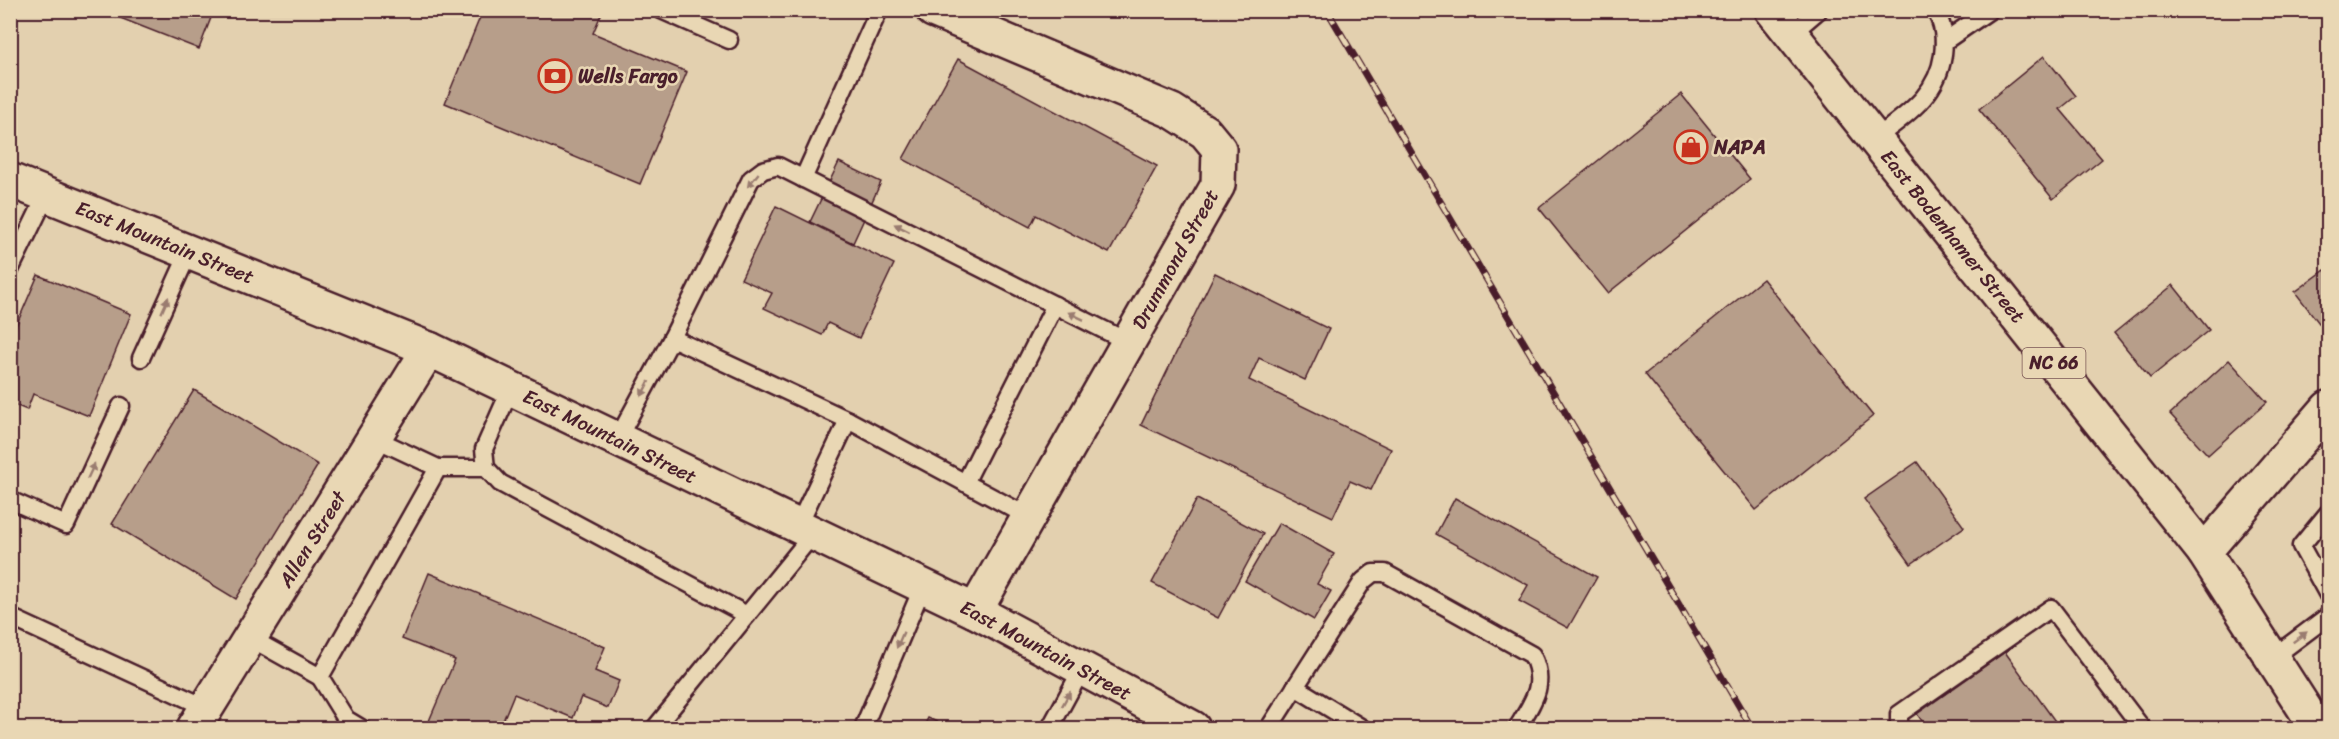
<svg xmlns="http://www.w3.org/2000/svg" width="2339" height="739" font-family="Sriracha,sans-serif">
  <rect width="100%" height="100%" fill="#e3d0af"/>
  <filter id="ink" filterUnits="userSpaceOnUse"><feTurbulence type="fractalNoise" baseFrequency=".0167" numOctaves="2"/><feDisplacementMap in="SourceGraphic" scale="12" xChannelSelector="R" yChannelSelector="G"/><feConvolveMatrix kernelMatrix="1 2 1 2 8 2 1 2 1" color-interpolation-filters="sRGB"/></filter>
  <g filter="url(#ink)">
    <g fill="#b79e8a" stroke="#4a1f2b" stroke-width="1.5">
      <path d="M100,10H214L199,49Z"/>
      <path d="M483,10H532L539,13L540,10H603L593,33L687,72L640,184L445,103Z"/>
      <path d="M2044,56L2076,96L2060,109L2102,159L2053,199L1979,109Z"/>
      <path d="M958,59L1157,166L1109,253L1036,215L1030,227L903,159Z"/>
      <path d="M1681,94L1750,179L1608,293L1539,208Z"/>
      <path d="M839,162L881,182L853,243L810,222Z"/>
      <path d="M776,206L894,264L859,338L828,323L822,335L764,308L772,293L741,279Z"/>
      <path d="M2325,270L2328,274V322L2322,327L2295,292Z"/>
      <path d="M1215,273L1329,329L1305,380L1259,358L1249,380L1391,449L1371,490L1350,481L1333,517L1141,425Z"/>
      <path d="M38,275L131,314L89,416L33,394L27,410L10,403V340Z"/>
      <path d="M1763,279L1873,416L1756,510L1645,374Z"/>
      <path d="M2173,285L2209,330L2150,378L2114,333Z"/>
      <path d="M2229,360L2267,402L2208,455L2170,414Z"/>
      <path d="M194,390L318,465L236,599L112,524Z"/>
      <path d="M1917,462L1964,527L1911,564L1864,499Z"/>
      <path d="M1455,498L1597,577L1568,628L1519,601L1528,585L1436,534Z"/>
      <path d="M1197,499L1263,534L1218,618L1152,583Z"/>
      <path d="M1279,523L1334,554L1317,584L1331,591L1314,620L1245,581Z"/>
      <path d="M429,573L605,647L595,671L619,681L608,708L581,697L573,718L514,694L500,728H426L455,660L402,639Z"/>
      <path d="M2005,652L2060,728H1927L1917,714Z"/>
      <path d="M928,718L950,728H923Z"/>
    </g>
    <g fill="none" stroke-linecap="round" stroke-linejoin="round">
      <defs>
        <g id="lane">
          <path d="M661,10L729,40"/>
          <path d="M1791,34L1819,10"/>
          <path d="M1945,41L1990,10"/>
          <path d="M1875,139C1905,115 1937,97 1943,55C1945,39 1944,25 1935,10"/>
          <path d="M803,179L879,10"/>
          <path d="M10,270L47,194"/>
          <path d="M672,338L848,420L1029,517"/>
          <path d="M141,358L189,252"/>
          <path d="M511,388L484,449L486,468L500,483L747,615"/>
          <path d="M374,438L438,468H486"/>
          <path d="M617,440L672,338L751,179L763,170L778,166L1128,342"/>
          <path d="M965,483L1055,305"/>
          <path d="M10,500L66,525L121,406"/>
          <path d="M2328,513L2301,546L2328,595"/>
          <path d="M798,526L848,420"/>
          <path d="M10,617L207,708"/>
          <path d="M250,638L320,677L438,468"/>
          <path d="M2272,658L2328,616"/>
          <path d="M320,677L346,719L361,728"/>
          <path d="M1295,687L1362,728"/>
          <path d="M655,728L813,534"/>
          <path d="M863,728L923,586"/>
          <path d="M1050,728L1082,669"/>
          <path d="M1269,728L1363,581L1373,573H1385L1532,655C1547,685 1533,702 1517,728"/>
          <path d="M1899,728V714L2051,608L2142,728"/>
        </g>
        <g id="street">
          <path d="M933,10L1172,111L1205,132L1219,149L1218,185L975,611"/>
          <path d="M2204,552L2328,408"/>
          <path d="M194,728L429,349"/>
        </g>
        <g id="primary">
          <path d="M1772,10L2204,552L2317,728"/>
          <path d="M10,180L429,349L975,611L1193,728"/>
        </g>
      </defs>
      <use href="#lane" stroke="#4a1f2b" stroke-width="21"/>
      <use href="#street" stroke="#4a1f2b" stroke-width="38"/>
      <use href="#primary" stroke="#4a1f2b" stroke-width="38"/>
      <use href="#lane" stroke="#e9d7b4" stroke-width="16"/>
      <use href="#street" stroke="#e9d7b4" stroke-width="33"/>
      <use href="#primary" stroke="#e9d7b4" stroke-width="33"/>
      <defs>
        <path id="rail" d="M1327,10L1752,728"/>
      </defs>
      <use href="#rail" stroke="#4a1f2b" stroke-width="7"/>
      <use href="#rail" stroke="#e9d7b4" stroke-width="4.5" stroke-dasharray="14" stroke-linecap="butt"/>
    </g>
    <defs><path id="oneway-solid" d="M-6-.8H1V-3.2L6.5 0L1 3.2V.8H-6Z" transform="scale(1.5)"/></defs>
    <g fill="#9a7b70">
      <use href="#oneway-solid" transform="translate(753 180) rotate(129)"/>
      <use href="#oneway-solid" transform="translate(902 228) rotate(-153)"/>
      <use href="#oneway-solid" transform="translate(165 305) rotate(-66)"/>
      <use href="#oneway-solid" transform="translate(1076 316) rotate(-154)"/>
      <use href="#oneway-solid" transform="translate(645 389) rotate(118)"/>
      <use href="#oneway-solid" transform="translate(91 471) rotate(-65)"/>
      <use href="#oneway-solid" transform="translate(2300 637) rotate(-36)"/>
      <use href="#oneway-solid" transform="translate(900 640) rotate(113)"/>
      <use href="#oneway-solid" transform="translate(1066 699) rotate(-61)"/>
    </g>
  </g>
  <defs>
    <symbol id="bank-ring" viewBox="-11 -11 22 22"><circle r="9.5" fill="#e9d7b4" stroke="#c8321e" stroke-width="1.5"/><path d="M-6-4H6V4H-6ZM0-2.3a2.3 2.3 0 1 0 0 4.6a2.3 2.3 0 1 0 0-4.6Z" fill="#c8321e"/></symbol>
    <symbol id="shop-ring" viewBox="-11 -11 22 22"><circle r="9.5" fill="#e9d7b4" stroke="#c8321e" stroke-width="1.5"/><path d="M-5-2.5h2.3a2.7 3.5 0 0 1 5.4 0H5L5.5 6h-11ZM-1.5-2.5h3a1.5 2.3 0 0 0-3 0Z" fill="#c8321e"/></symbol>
  </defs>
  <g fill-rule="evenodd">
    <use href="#bank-ring" x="536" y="57" width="38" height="38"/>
    <use href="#shop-ring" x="1672" y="128" width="38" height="38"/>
  </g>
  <g text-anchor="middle" stroke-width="5" stroke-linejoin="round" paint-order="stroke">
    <rect fill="#e9d7b4" stroke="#7a5654" stroke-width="1.5" x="2022.5" y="348" width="63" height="30" rx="4.5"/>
    <g font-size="18" font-weight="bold" fill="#4a1f2b">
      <text x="2054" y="369">NC 66</text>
    </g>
    <g font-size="20" font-weight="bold" fill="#4a1f2b" stroke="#e9d7b4" text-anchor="start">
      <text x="578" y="83">Wells Fargo</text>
      <text x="1714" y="154">NAPA</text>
    </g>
    <g font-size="20" fill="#4a1f2b" stroke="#e9d7b4">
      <text transform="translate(1953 236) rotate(51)" y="7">East Bodenhamer Street</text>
      <text transform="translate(165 242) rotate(22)" y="7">East Mountain Street</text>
      <text transform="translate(1175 259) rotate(-61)" y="7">Drummond Street</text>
      <text transform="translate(610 436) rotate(26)" y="7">East Mountain Street</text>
      <text transform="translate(312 539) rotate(-58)" y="7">Allen Street</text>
      <text transform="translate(1046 650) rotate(28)" y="7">East Mountain Street</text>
    </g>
  </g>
  <rect width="2339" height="739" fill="none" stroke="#e9d7b4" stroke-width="36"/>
  <rect x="18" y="18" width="2303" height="703" fill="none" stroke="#4a1f2b" stroke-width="2" filter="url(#ink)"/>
</svg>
